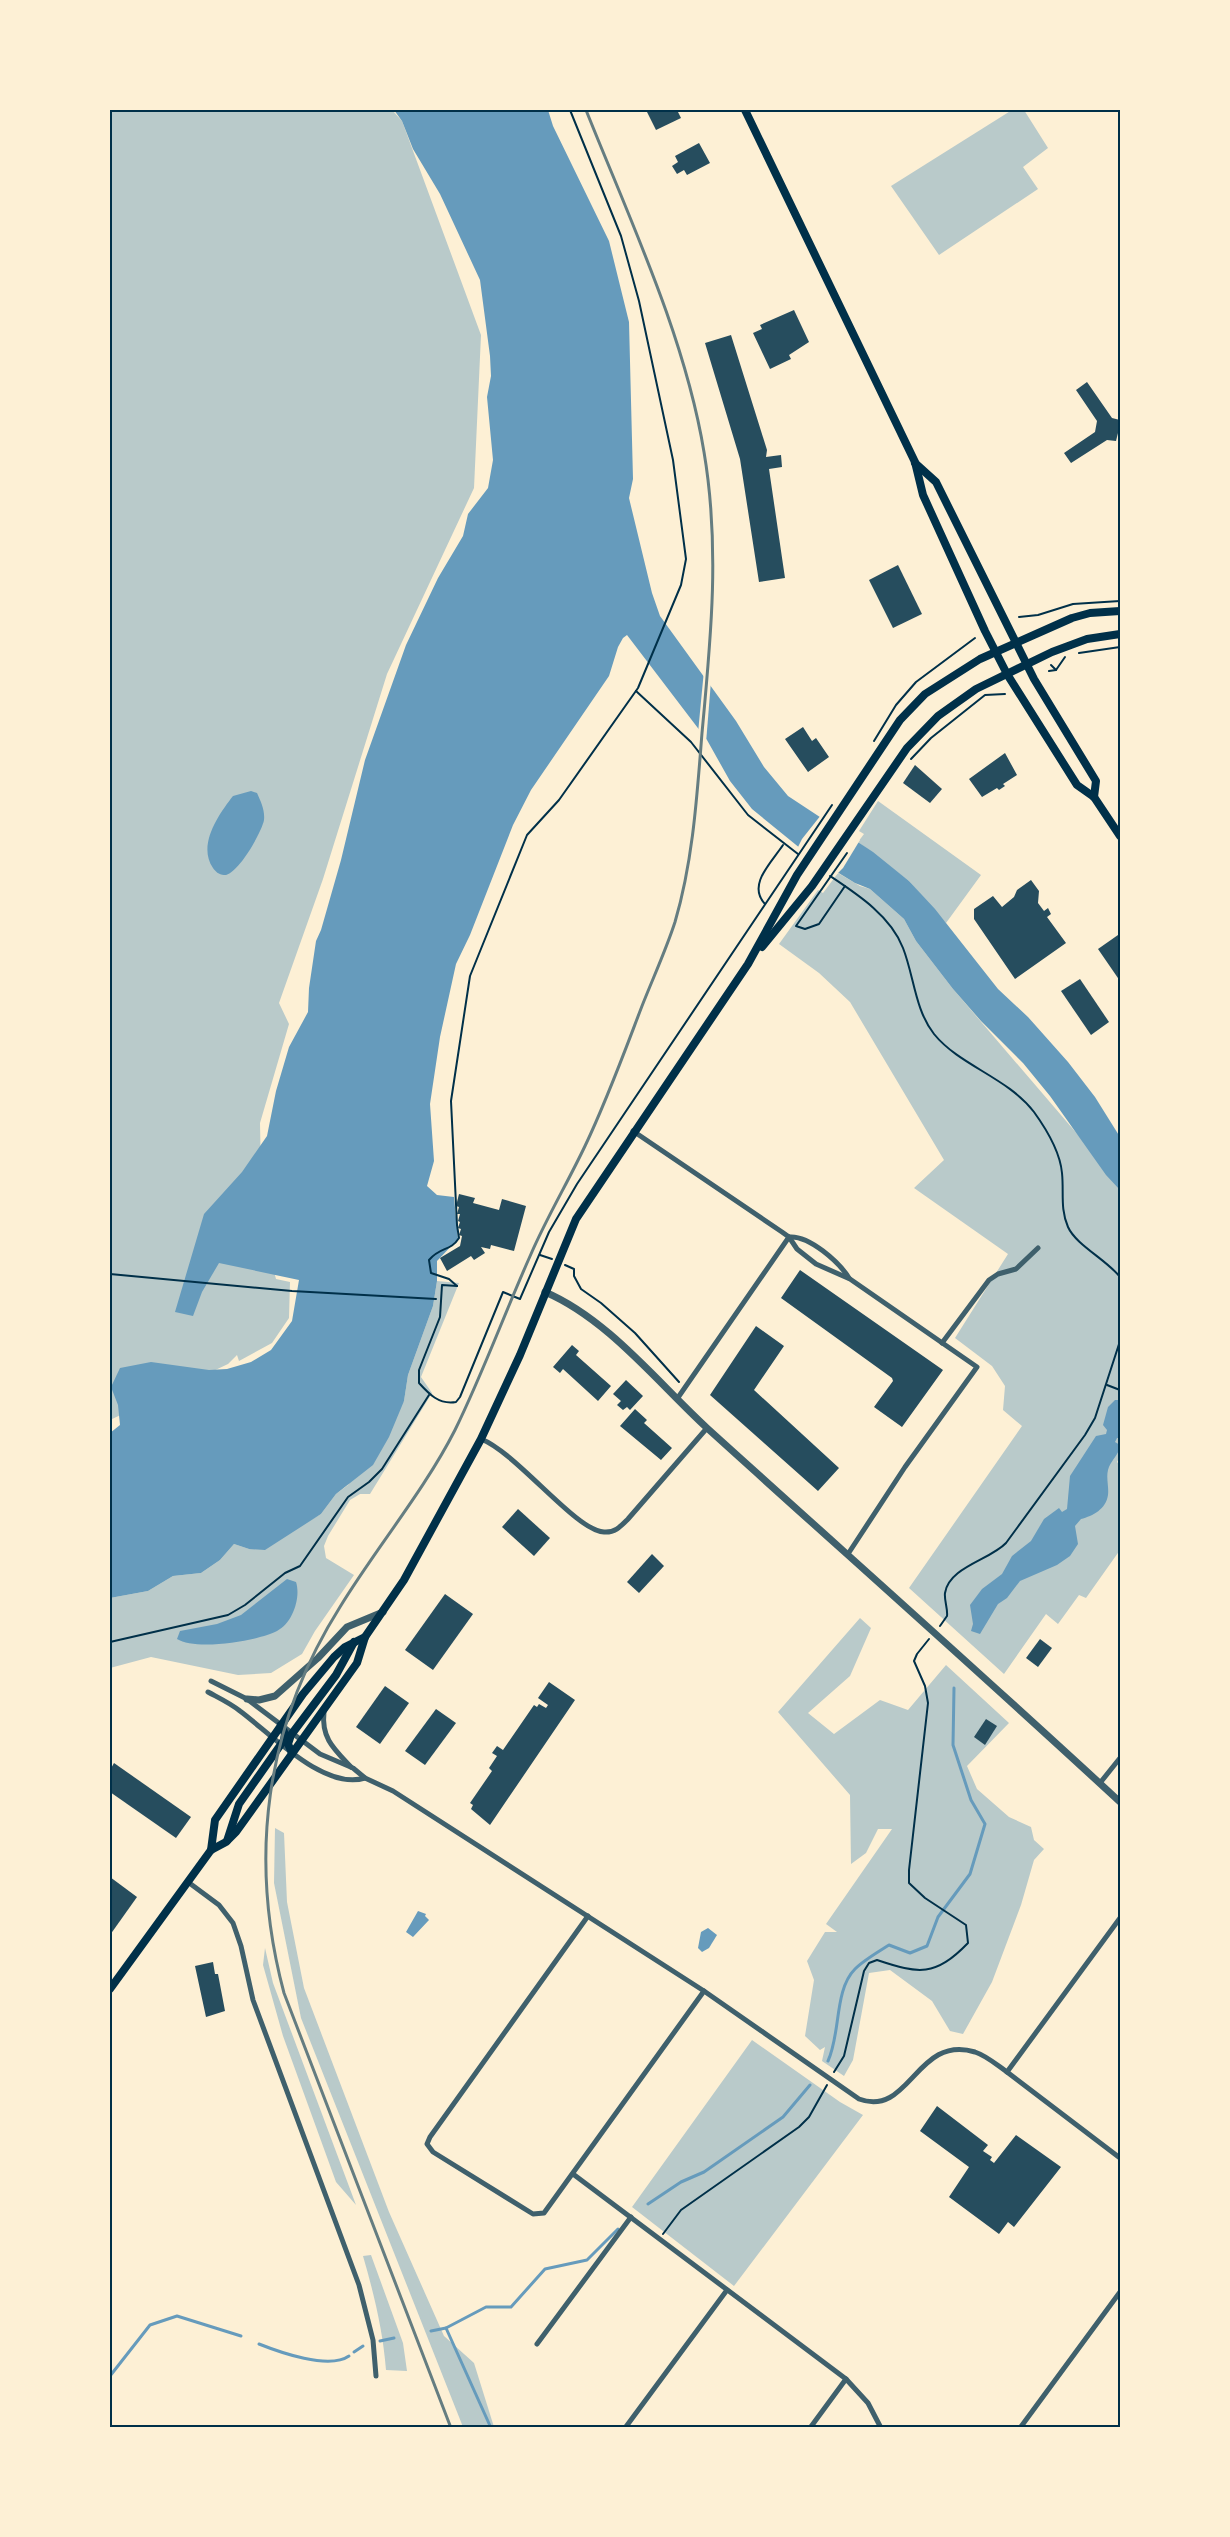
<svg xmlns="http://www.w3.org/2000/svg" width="1230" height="2537" font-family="'Source Sans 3',sans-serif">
  <rect width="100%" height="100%" fill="#fdf0d5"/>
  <g fill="#b9caca">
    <path d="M110,110H392L402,121L481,335L474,488L387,674L323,879L279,1003L289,1024L260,1123L262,1225L276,1279L290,1282L289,1318L272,1343L239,1361L237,1355L228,1364L110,1420Z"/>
    <path d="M1012,110H1024L1048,148L1023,167L1038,189L939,255L891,186Z"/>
    <path d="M878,801L981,875L946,923L909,881L858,842L864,834L859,831Z"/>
    <path d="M838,873L860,886L870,889L904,919L916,941L953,989L1120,1184V1456L1117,1462L1120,1465V1550L1086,1598L1079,1595L1058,1624L1046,1614L1004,1674L909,1588L1022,1426L1003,1410L1005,1386L992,1366L955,1338L1008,1254L914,1188L944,1160L850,1002L819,973L779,944L818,890L823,893Z"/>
    <path d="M437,1281L459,1283L421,1377L432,1393L370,1494H360L350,1500L328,1536L324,1546L326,1558L354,1575L315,1631L302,1654L271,1673L238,1675L151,1657L110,1668V1598L148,1591L173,1576L201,1573L220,1560L234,1544L249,1549L283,1536L321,1514L336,1494L348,1485L404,1401L408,1375L433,1306Z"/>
    <path d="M860,1618L871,1628L850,1676L808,1713L834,1734L880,1700L908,1710L946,1665L1009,1723L967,1766L977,1789L1009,1817L1031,1827L1034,1840L1044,1849L1034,1860L1021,1905L992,1982L963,2034L950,2031L932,2001L890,1970L869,1973L853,2060L844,2076L822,2061L825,2047L820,2050L805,2036L814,1980L807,1961L825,1932H837L826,1924L892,1829H878L866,1853L851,1864L850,1795L778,1712Z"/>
    <path d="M275,1828L284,1833L287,1902L304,1988L389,2212L444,2336L474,2363L494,2427H463L301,2018L274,1883Z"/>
    <path d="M265,1948L273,1983L356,2205L336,2182L283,2036L263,1965Z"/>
    <path d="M752,2040L840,2102L863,2115L734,2286L632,2207Z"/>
    <path d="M371,2255L403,2343L407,2371L386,2370C383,2331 374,2294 363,2256Z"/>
  </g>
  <g fill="#669bbc">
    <path d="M394,110H548L553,126L609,241L629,322L633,479L629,498L652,593L660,616L736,721L764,767L788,796L873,852L909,881L935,909L998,989L1028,1017L1068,1062L1095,1097L1120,1137V1190L1106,1175L1050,1096L1023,1063L981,1021L953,989L916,941L904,919L870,889L855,883L806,853L752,809L730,781L707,740L627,635L623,638L618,647L609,676L531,790L513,825L470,935L456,964L440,1037L430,1104L434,1161L427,1186L437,1195L454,1197L458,1239L437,1261V1281L433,1306L408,1375L404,1401L389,1437L373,1465L336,1494L321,1514L265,1550L249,1549L234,1544L220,1560L201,1573L173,1576L148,1591L110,1598V1433L120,1425L118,1405L111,1387L120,1368L151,1362L209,1370L227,1369L251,1362L271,1350L292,1321L299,1280L219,1263L202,1292L193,1316L175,1312L204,1214L242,1172L267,1136L276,1091L289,1047L308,1012L309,988L316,941L321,930L341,860L365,760L406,645L438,578L463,536L468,514L488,488L493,460L487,397L491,376L490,356L480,280L440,194L413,149L402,121Z"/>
    <path d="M251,791L257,793C261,802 265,810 264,820C262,832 237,876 224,875C219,875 215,871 213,868C197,845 219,814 233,796Z"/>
    <path d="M1115,1400H1120V1438H1117L1115,1442L1120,1445C1120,1454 1110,1461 1108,1470C1106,1478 1109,1487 1108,1495C1106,1509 1093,1516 1081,1519L1075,1526L1078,1544L1070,1556L1057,1565L1020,1581L1007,1598L998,1604L980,1634L971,1631L973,1624L970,1605L982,1589L1002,1574L1012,1556L1031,1541L1044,1519L1059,1508L1062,1512L1067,1509L1070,1476L1096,1436L1106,1434L1107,1430L1103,1425L1108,1407Z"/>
    <path d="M287,1579L296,1582C301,1597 293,1623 277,1631C258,1641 196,1651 177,1639L180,1631L217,1624L241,1615Z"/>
    <path d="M418,1911L426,1914L425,1916L429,1920L413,1937L406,1932Z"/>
    <path d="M708,1928L717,1935L709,1948L702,1952L698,1948L701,1932Z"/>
  </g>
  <g fill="#fdf0d5">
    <path d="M704,670L711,681L706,743L698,733Z"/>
    <path d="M821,815L860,840L843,868L836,875L797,849L802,839Z"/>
  </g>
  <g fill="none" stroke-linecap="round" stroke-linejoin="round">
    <g stroke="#669bbc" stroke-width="3">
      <path d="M828,2061C841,2033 834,1990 855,1969C864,1960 878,1952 889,1945L910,1953L927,1946L938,1917L970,1874L985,1824L971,1800L953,1745L954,1688"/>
      <path d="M648,2204L681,2182L704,2172L783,2117L810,2085"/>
      <path d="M446,2328L491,2428"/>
      <path d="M431,2331L446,2328L486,2307H511L545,2269L587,2260L618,2229"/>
      <path d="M380,2341L394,2338"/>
      <path d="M259,2344C279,2352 329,2370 349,2356"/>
      <path d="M354,2352L363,2346"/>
      <path d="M110,2376L150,2325L177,2316L241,2336"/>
    </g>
  </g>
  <g fill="#264d5e">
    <path d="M646,110H677L681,118L656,130Z"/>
    <path d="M699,143L710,163L687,175L684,170L677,174L672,166L678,162L675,156Z"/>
    <path d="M794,310L809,342L789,355L791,359L770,369L753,333L762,329L760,325Z"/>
    <path d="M731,335L767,450L766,457L781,455L782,467L769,469L785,578L759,582L740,459L705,343Z"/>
    <path d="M1087,382L1112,418L1120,420L1119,428L1120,434L1118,433L1116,441L1107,440L1071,463L1064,453L1095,432L1097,421L1076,390Z"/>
    <path d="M898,565L922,614L893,628L869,580Z"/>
    <path d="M803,727L812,741L816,738L829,757L808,772L785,739Z"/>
    <path d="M1005,753L1017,775L1003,784L1005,786L999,790L997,788L982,797L969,779Z"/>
    <path d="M915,765L942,789L930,803L903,783Z"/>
    <path d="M1031,880L1039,891L1038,903L1044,911L1048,908L1051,914L1047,917L1066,943L1015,979L974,919V909L993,896L1002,907L1014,897L1017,890Z"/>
    <path d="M1118,935L1120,939V981L1098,949Z"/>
    <path d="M1080,979L1109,1022L1091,1035L1061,991Z"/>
    <path d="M459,1194L475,1198L473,1203L499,1210L502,1199L526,1206L514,1251L491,1245L490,1249L481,1247L485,1253L474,1260L471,1256L447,1271L440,1258L460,1246L462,1236L459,1235L461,1229L458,1228L460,1222L458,1221L460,1214H457L459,1207L456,1206Z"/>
    <path d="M800,1270L943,1370L902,1427L874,1407L893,1381L892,1378L781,1298Z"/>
    <path d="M756,1326L784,1346L754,1390L839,1468L818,1491L710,1395Z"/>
    <path d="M572,1345L579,1351L576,1355L611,1386L598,1401L563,1369L560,1373L553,1367Z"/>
    <path d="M626,1380L643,1396L630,1410L627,1407L623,1410L617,1405L621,1401L613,1394Z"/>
    <path d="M635,1409L647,1420L644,1423L672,1448L661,1460L620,1426Z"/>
    <path d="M518,1509L550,1538L534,1556L502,1527Z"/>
    <path d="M652,1554L664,1566L639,1593L627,1582Z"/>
    <path d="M445,1594L473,1614L433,1670L405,1650Z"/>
    <path d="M1040,1639L1052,1648L1038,1667L1026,1658Z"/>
    <path d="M549,1682L575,1700L490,1825L471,1809L473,1805L470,1803L492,1771L489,1768L497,1756L492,1753L497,1746L503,1750L534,1705L537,1707L539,1704L546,1708L548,1705L538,1698Z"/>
    <path d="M385,1686L409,1703L380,1744L356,1727Z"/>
    <path d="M436,1709L456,1723L425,1765L405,1751Z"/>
    <path d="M986,1719L997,1726L985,1745L974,1737Z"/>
    <path d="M114,1763L191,1817L176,1838L110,1792V1770Z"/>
    <path d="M110,1877L137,1897L110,1935Z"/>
    <path d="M213,1962L215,1974H218L225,2011L206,2017L195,1966Z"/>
    <path d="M937,2106L988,2145L983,2151L992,2157L990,2160L994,2163L1016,2135L1061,2167L1014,2227L1008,2222L999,2234L949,2197L969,2167L920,2131Z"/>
  </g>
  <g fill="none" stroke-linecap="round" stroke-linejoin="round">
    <g stroke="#003049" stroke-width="2">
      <path d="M1019,617L1038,615L1073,604L1120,601"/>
      <path d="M1079,653L1120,647"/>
      <path d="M1051,665L1056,670"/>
      <path d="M1049,671L1056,670L1065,657"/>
      <path d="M636,691L691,742L748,815L798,854"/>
      <path d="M874,741L896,705L916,682L975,638"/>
      <path d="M911,759L931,738L985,695L1005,694"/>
      <path d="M830,876C857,894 891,916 903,948C914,976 915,1010 934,1034C960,1066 1007,1077 1034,1112C1047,1130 1060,1151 1062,1173C1064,1192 1060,1209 1068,1227C1076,1245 1107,1260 1120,1277"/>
      <path d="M845,886L819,924L805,929L796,926L847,853"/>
      <path d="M765,904C747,885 771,863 783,845"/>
      <path d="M540,1255L552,1259"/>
      <path d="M565,1265L574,1269V1276L581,1289L601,1303L635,1333L679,1382"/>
      <path d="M110,1274L292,1291L436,1299"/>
      <path d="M457,1286L449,1279L431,1273L429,1260C441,1246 450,1252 459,1238L457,1225L451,1101L470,976L527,835L559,800L638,688L681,585L686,559L673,460L639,301L621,236L570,110"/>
      <path d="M457,1286L442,1285L440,1317L419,1370V1383C429,1394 439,1405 456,1402L460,1397L503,1292L520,1299L549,1232L577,1184L832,805"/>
      <path d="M1107,1385L1120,1390"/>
      <path d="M940,1626L947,1616C948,1609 944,1600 945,1593C949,1567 990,1560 1006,1543L1085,1435L1095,1418L1120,1341"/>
      <path d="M110,1642L228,1615L245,1605L285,1573L300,1566L348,1497L369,1482L382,1469L429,1395"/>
      <path d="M834,2072L844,2056L864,1971L869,1963L877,1960C919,1974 935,1977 968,1943L966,1925L925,1898L909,1883V1870L928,1703L925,1686L914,1661L917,1654L929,1639"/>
      <path d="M663,2234L681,2210L799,2127L809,2117L827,2085"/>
    </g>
    <g stroke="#3f606c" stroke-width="5">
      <path d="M633,1131L782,1232L789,1237L797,1249L816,1264L850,1279L977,1367L905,1467L848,1554"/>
      <path d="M789,1237C809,1235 839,1262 849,1278"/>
      <path d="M942,1343L989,1280L998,1274L1016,1269L1038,1248"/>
      <path d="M677,1399L789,1237"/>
      <path d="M481,1439C517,1453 576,1531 604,1532C615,1533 621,1526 628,1519L707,1428"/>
      <path d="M211,1681L247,1699L320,1754L353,1768L365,1778L393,1791L704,1991L859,2099C910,2118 916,2034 975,2052C987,2056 997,2065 1007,2072L1120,2158"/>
      <path d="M208,1692C219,1698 230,1703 240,1711C270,1733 324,1791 365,1778"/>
      <path d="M324,1712C321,1738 334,1749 351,1767"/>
      <path d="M1100,1783L1120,1758"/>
      <path d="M188,1882L219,1905L233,1923L241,1946L253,2000L359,2285L373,2340L376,2376"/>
      <path d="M588,1916L430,2137L427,2144L433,2152L533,2214L544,2213L704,1991"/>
      <path d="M1007,2072L1120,1918"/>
      <path d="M573,2174L846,2379L868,2403L881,2428"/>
      <path d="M537,2344L631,2217"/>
      <path d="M625,2428L727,2290"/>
      <path d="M810,2428L846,2379"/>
      <path d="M1020,2428L1120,2292"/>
    </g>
    <g stroke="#3f606c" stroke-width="7">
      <path d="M545,1292C608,1319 657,1382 707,1428C845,1553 984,1676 1120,1802"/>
      <path d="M247,1699L259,1700L275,1696L318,1658L347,1627L383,1612"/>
    </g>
    <g stroke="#003049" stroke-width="8">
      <path d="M762,947L812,886L907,748L938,716L976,689L1052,652L1087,639L1120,634"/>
      <path d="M292,1753L288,1744L291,1735L336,1675L354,1642"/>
      <path d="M227,1841L239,1804L284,1740L285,1734L281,1725"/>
      <path d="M211,1850L215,1820L303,1694L334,1657L345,1647L365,1637"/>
      <path d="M110,1989L211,1850L226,1842L236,1832L357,1663L365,1637L404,1580L481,1439L520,1355L576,1219L748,964L797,875L900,720L925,694L980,659L1072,618L1090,613L1120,611"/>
    </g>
    <g stroke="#003049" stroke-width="8">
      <path d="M745,110L915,462L923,495L985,631L1007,674L1077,785L1094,797L1120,836"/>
      <path d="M915,463L936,482L1034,679L1096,781L1094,797"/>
    </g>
    <path stroke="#657d81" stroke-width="3" d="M451,2428L284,1993C248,1858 265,1726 340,1607C376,1548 424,1491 455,1430C483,1373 505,1312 531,1254C547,1217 568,1182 585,1146C607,1100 624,1053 642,1006C653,978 666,950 675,922C693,861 697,796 702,733C711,638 720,546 704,452C685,336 629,218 586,110"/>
  </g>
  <rect width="1230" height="2537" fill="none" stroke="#fdf0d5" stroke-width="222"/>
  <rect x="111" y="111" width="1008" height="2315" fill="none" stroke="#003049" stroke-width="2"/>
</svg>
